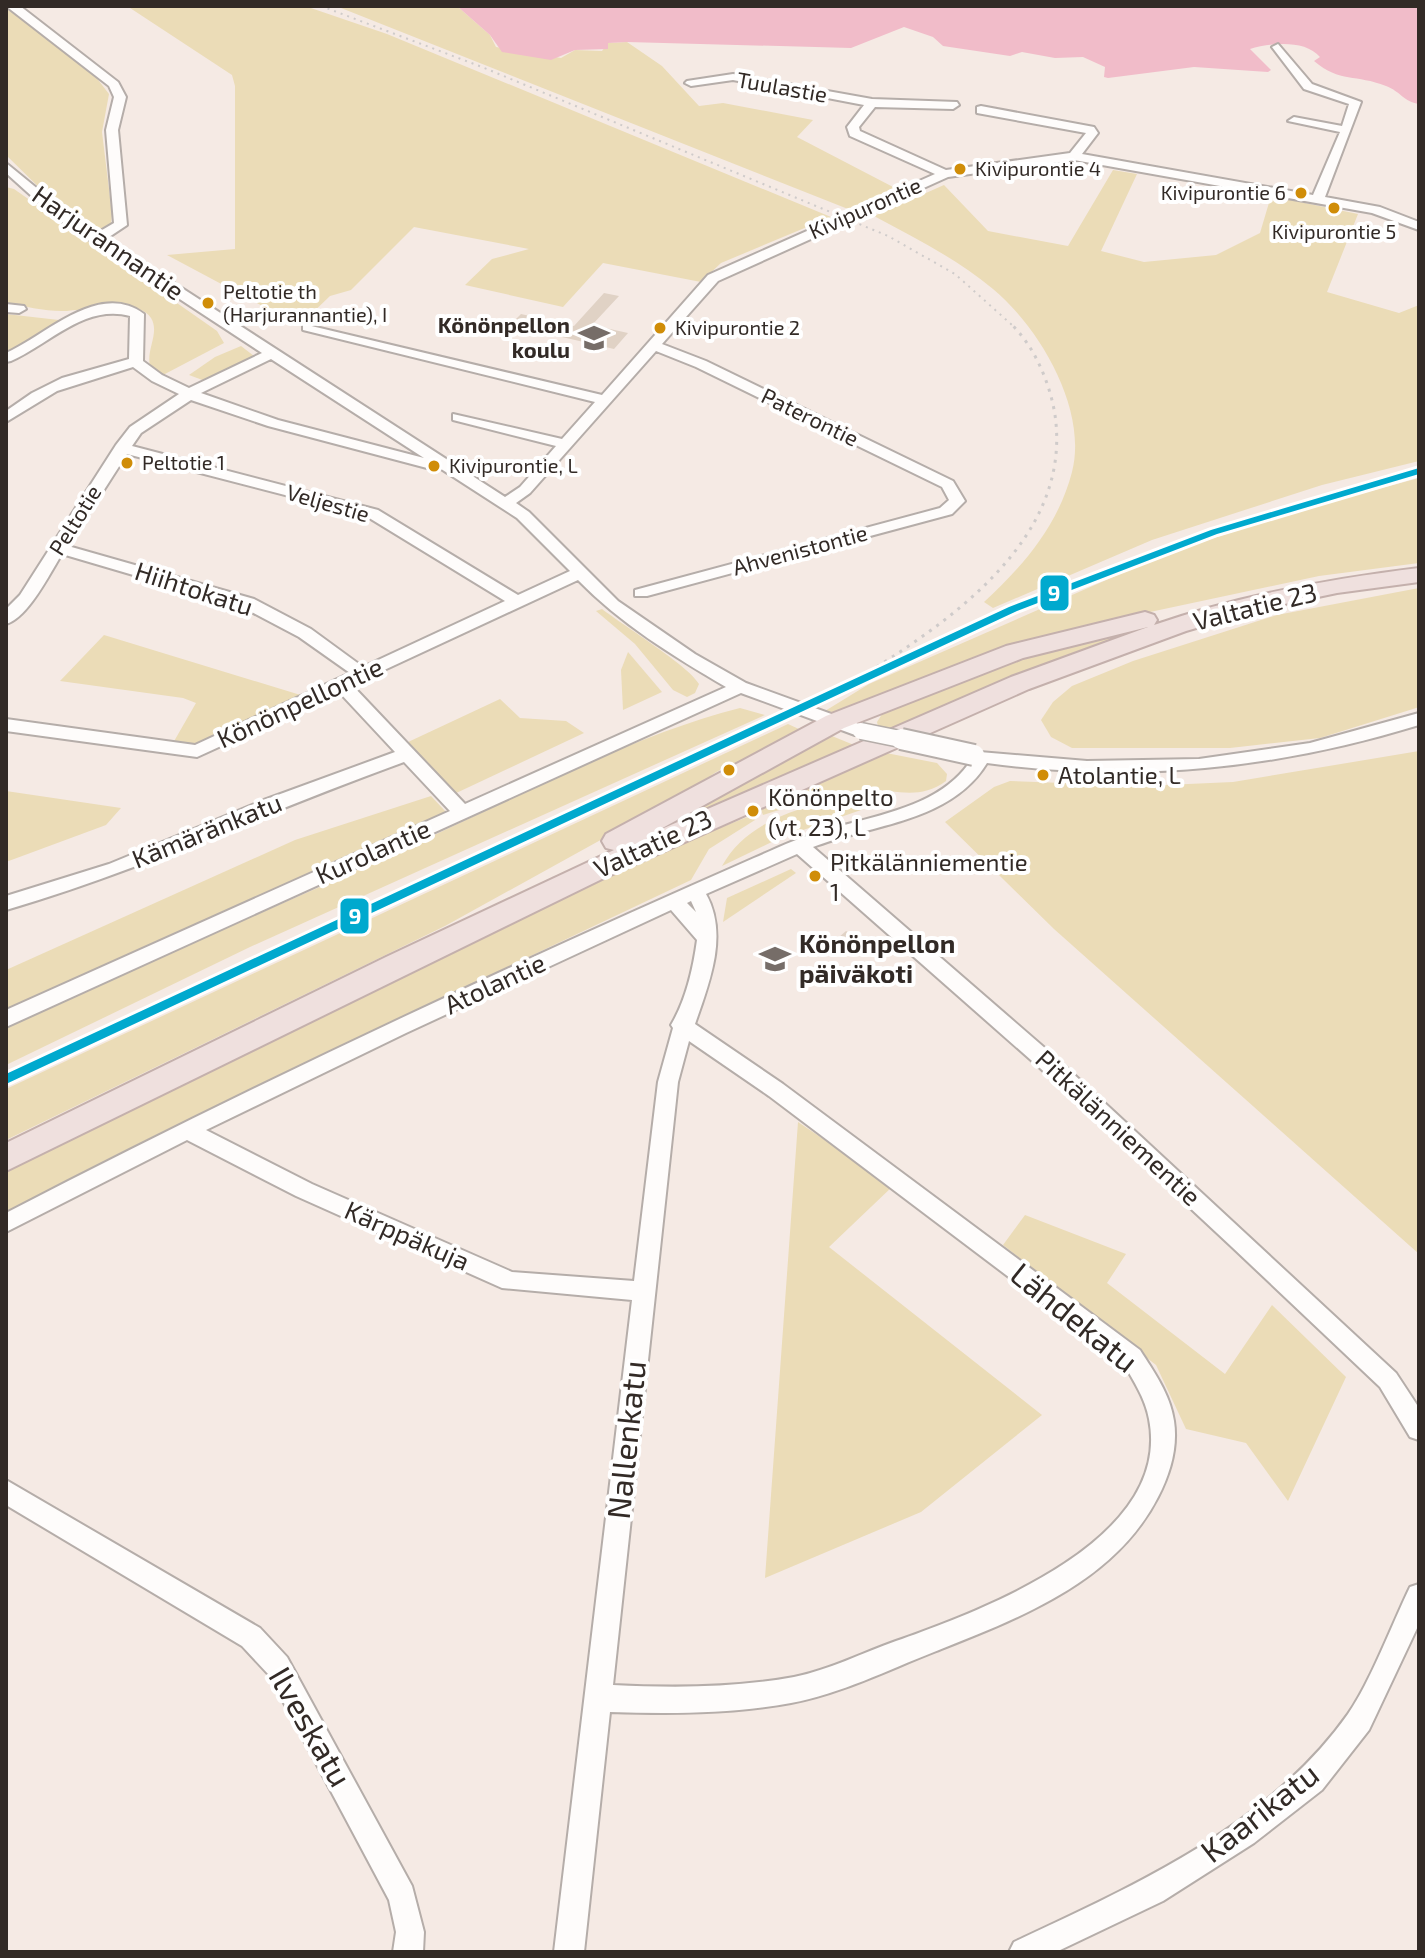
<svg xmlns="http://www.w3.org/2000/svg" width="1425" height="1958" font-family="'Exo 2',sans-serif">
  <rect width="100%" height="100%" fill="#f5eae4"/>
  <g fill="#ebdcb7">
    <path d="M127,6H305L387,34L831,217L721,263L701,282L603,263L563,307L465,285L492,259L529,249L414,227L351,290L330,296L304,321L283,317L167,255L235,249V86L232,75Z"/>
    <path d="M336,6H457L490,35L496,47L561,58L575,50L602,51L608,43L627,42L662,66L699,106L723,103L813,120L797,137L895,188L848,209Z"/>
    <path d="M6,8L92,72L109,94L102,132L112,214L111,224L96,231L52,200L6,155Z"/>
    <path d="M1113,170L1137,174L1101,251L1144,262L1216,255L1260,233L1271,196L1358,214L1327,292L1399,313L1419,305V461L1322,485L1152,540L993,608L984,602C1023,566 1058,526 1072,472C1088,410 1040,328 993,289C957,259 915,238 874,216L944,185L988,231L1068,246Z"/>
    <path d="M6,187L14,189L217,331L224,343L163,375L150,366C146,349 160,333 151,318C139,297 83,311 62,311C43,311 24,306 6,303Z"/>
    <path d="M6,314L59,320L34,340L6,354Z"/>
    <path d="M241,346L254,356L205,381L189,375L215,357Z"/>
    <path d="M1419,478V563L1319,576L1075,628L921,678L854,710L838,713L825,711L869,684L1168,553L1300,510Z"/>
    <path d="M1419,588V707L1413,709L1320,738L1230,748H1072L1051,737L1041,720L1053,702L1072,686L1133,661L1277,615Z"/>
    <path d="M1216,608L893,730L878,726L877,722L884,711L990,666L1079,640Z"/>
    <path d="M602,609C624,626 689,666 699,684L695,693L687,697L673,690L635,644L596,611Z"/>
    <path d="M104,635L307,697L197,746L173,743L196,703L183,698L60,681Z"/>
    <path d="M628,652L662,692L623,710L621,670Z"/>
    <path d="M500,699L520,718L566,721L584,733L452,795L406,743Z"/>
    <path d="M740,708L765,715L250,947L6,1065V1023C137,964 270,911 400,851C505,803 629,736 740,708Z"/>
    <path d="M788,724L801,730C788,739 772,752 757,757C734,764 718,767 700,785L445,926L6,1140V1089Z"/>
    <path d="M827,734L854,745L530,895Z"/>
    <path d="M876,751L937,763L947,774L946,781C915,804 888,785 854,791C824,796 793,806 763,815L761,810L773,803Z"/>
    <path d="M1419,751V1254L1054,929L945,822L994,787L1010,781L1143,786L1233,782Z"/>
    <path d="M6,791L121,808L106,825L6,862Z"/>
    <path d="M431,796L446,812L6,1017V970L295,840Z"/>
    <path d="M879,796L890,800L780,838L722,866C750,814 823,799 879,796Z"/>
    <path d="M750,816L755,820L709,849L691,880L303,1064L6,1214V1169L671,847Z"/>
    <path d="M791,869L796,873L723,922L727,898Z"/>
    <path d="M798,1122L893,1186L829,1247L1042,1415L921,1512L765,1578Z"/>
    <path d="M1025,1215L1126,1254L1107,1283L1225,1374L1272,1305L1346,1377L1288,1501L1246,1443L1186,1429L1156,1365L1003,1245Z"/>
  </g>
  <path fill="#f1bcc9" d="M457,6H1419V104C1404,102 1400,91 1386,86C1356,74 1340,83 1314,61L1320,57C1305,39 1270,43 1250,49L1271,70L1268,72L1194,67L1108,78L1104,77L1105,67L1083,57L1055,58L1022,52L1010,56L943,46L933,37L904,27L851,48L627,42L608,43V49L575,50L551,60L502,52L490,35Z"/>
  <g fill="#e0d2c5">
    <path d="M604,293L619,296L592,325L628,333L614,349L510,325L521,314L574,326Z"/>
    <path d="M846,931L864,942L848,956L830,945Z"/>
  </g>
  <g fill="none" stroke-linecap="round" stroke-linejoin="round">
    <defs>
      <g id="minor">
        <path d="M6,6H20L118,82L126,97L118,130L127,225L106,239L505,497L520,487L556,446L453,420V414L562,439L595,402L303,330V324L602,395L708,275L935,174L850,136L847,127L864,105L733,80L691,86L685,83L687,81L733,74L872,99L957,102L959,105L953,109L875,107L859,127L860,131L946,170L1070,153L1086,133L977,113V107L981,106L1094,127L1098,133L1082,154L1313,195L1340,132L1288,121L1294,117L1342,126L1349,104L1304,89L1272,47L1278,44L1312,84L1361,102L1325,197L1380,207L1419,222V230L1372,213L1074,160L948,177L718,281L662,344L706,361L953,481L965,501L952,514L647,596H635V590L940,508L949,500L942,487L696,367L656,351L530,493L516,503L529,512L618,601L695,654L746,683L867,727L870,731L867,735H855L741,693L6,1027V1010L450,811L404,762C271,810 142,870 6,910V896L109,864L264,800L395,752L339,692L197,757L6,731V719L195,745L350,673L299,637L242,607L62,554C50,573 28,618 6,624V609L20,595L116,445L130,427L179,394L152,381L133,367L57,391L6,422V411L32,393L62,378L129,359L130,316C84,304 50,344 11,361L6,362V353C45,336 99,280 144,314L143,361L162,375L189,388L262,353L56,218L6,173V163L66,212L97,233L114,223L106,130L114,97L109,86ZM271,359L424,458L278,420L201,393ZM191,400L268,426L427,468L435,465L517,518L570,571L518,595L378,510L132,446L141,433ZM127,454L366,516L505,601L363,667L311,629L254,599L68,546ZM578,580C621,624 673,656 726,687L465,804L352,685Z"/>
        <path d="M6,304L24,306L26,309L19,313L6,312Z"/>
        <path d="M1419,713V725C1276,769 1135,783 987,763C951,822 873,824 813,847L1054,1056L1396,1373L1419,1408V1440L1410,1437L1380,1387L1232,1247L1040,1068L797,854L706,894C729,935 709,983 695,1024L783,1084L1140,1350C1154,1372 1170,1394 1174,1421C1178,1447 1170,1474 1158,1497C1114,1583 1019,1618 934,1652C888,1670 840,1694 791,1703C732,1714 670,1714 610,1712L584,1952H554L632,1300L502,1288L296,1196L187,1140L6,1232V1213C251,1086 501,969 754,858C773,850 791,841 810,835C862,817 939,811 971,760L965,755L968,751L1087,761L1199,759L1310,743ZM691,901L696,912L687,903ZM671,910L697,940C693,969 686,1000 671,1025L673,1028L658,1082L634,1281L512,1272L312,1184L206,1130L406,1033ZM689,1041L769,1096L1124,1364C1134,1382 1145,1398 1149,1419C1173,1540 983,1610 896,1641C862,1653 829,1670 794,1677C734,1688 673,1688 613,1685L678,1082Z"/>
        <path d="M6,1480L260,1628L287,1657L412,1886L424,1932L423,1952H393L396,1932L389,1900L269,1675L242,1646L6,1505Z"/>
        <path d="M1419,1584V1624L1369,1730L1322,1790L1254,1843L1163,1901L1056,1952H1009L1014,1942C1135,1885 1269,1826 1348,1714C1371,1681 1392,1624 1410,1587Z"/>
      </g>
      <path id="highway" d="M1419,568V582L1337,593L1261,609L1186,631L1029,689L604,878L6,1171V1143L386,957L614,850L606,848L602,841L606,834L826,716L1006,646L1145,612L1154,615L1157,620L1154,625C1240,595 1329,579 1419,568ZM1148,627L1011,677L657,831L844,728L1023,658Z"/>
    </defs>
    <use href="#minor" stroke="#b5ada9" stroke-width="4"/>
    <use href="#highway" stroke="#c4b0ac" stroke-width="4"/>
    <use href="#minor" fill="#fefcfb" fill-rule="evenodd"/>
    <use href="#highway" fill="#efe0de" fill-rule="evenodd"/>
    <path stroke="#cfcbca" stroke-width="2" stroke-dasharray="2 5" stroke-linecap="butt" d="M321,6L482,67L888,236L955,274L1012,325"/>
    <path stroke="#cfcbca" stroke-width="3" stroke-dasharray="3 6" stroke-linecap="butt" d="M854,681C947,624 1073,540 1055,415C1050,383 1034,345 1010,323"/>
    <defs>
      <path id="minor-bridge-far1" d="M861,731L910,741"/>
      <path id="minor-bridge" d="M901,739L974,755"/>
    </defs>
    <use href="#minor-bridge-far1" stroke="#b5ada9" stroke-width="19" stroke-linecap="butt"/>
    <use href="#minor-bridge" stroke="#b5ada9" stroke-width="24" stroke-linecap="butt"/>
    <use href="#minor-bridge-far1" stroke="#fefcfb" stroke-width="16"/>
    <use href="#minor-bridge" stroke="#fefcfb" stroke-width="20"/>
    <defs>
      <path id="rail-1" d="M1419,468V474L1217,534L1017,611L6,1084V1074L1009,607L1211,530Z"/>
    </defs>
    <use href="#rail-1" stroke="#fff" stroke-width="6"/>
    <use href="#rail-1" fill="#00a9ce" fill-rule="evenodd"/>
  </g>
  <defs>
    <symbol id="school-bare" viewBox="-9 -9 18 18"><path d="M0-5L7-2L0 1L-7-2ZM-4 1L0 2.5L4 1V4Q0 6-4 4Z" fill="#766d68" stroke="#fff" stroke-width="2.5" paint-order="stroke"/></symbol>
  </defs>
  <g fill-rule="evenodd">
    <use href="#school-bare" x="572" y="316" width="44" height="44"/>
    <use href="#school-bare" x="753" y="937" width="44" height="44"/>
  </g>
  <g fill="#d08d08" stroke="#fff" stroke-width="3">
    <circle cx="960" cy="169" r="7"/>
    <circle cx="1301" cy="193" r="7"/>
    <circle cx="1334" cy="208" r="7"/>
    <circle cx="208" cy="303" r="7"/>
    <circle cx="660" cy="328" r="7"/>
    <circle cx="127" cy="463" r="7"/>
    <circle cx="434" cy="466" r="7"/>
    <circle cx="729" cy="770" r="7"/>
    <circle cx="1043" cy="775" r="7"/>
    <circle cx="753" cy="811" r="7"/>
    <circle cx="815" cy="876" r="7"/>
  </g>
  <g text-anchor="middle" stroke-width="8" stroke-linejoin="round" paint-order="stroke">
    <g font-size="20" fill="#322a26" stroke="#fff" text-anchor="start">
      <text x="975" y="176">Kivipurontie 4</text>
      <text x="1286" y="200" text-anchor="end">Kivipurontie 6</text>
      <text x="1334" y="239" text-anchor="middle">Kivipurontie 5</text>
      <text x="223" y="299">Peltotie th<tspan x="223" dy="23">(Harjurannantie), I</tspan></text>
      <text x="675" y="335">Kivipurontie 2</text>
      <text x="142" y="470">Peltotie 1</text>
      <text x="449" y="473">Kivipurontie, L</text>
    </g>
    <g font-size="22" fill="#322a26" stroke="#fff">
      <text transform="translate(782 87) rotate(10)" y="8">Tuulastie</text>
      <text transform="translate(865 208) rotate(-24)" y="8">Kivipurontie</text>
      <text transform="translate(810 417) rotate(26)" y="8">Paterontie</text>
      <text transform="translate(328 503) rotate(16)" y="8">Veljestie</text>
      <text transform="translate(75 520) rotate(-58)" y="8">Peltotie</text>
      <text transform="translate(800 550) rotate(-15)" y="8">Ahvenistontie</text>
    </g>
    <g font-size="22" font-weight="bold" fill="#322a26" stroke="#fff" text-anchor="end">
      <text x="570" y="333">Könönpellon<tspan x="570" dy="25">koulu</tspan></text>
    </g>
    <g font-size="24" fill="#322a26" stroke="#fff" text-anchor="start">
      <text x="1058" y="784">Atolantie, L</text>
      <text x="768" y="806">Könönpelto<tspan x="768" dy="30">(vt. 23), L</tspan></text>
      <text x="830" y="871">Pitkälänniementie<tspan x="830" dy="30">1</tspan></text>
    </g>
    <g font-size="26" fill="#322a26" stroke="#fff">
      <text transform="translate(108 243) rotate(35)" y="9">Harjurannantie</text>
      <text transform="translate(194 589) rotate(18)" y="9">Hiihtokatu</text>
      <text transform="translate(1255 607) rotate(-14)" y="9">Valtatie 23</text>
      <text transform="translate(300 703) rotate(-25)" y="9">Könönpellontie</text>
      <text transform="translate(207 831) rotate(-22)" y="9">Kämäränkatu</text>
      <text transform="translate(653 844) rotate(-25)" y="9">Valtatie 23</text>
      <text transform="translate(373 852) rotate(-24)" y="9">Kurolantie</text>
      <text transform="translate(495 984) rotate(-25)" y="9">Atolantie</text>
      <text transform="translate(1118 1128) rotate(43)" y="9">Pitkälänniementie</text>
      <text transform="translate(407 1236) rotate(24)" y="9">Kärppäkuja</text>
    </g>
    <g font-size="26" font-weight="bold" fill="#322a26" stroke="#fff" text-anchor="start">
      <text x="799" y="953">Könönpellon<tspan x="799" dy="30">päiväkoti</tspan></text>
    </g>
    <g font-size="32" fill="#322a26" stroke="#fff">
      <text transform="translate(1074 1318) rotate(39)" y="11">Lähdekatu</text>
      <text transform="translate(627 1440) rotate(-84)" y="11">Nallenkatu</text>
      <text transform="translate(310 1727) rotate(60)" y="11">Ilveskatu</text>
      <text transform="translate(1260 1813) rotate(-38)" y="11">Kaarikatu</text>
    </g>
  </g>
  <g stroke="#fff" stroke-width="3">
    <rect x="1039" y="574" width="31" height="38" rx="8" fill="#00a9ce"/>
    <rect x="339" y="897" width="31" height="38" rx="8" fill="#00a9ce"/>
  </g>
  <g font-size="22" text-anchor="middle" font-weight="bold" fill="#fff">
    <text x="1054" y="601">9</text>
    <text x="355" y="924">9</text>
  </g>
  <rect width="1425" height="1958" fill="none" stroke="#322a26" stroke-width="16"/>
</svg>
